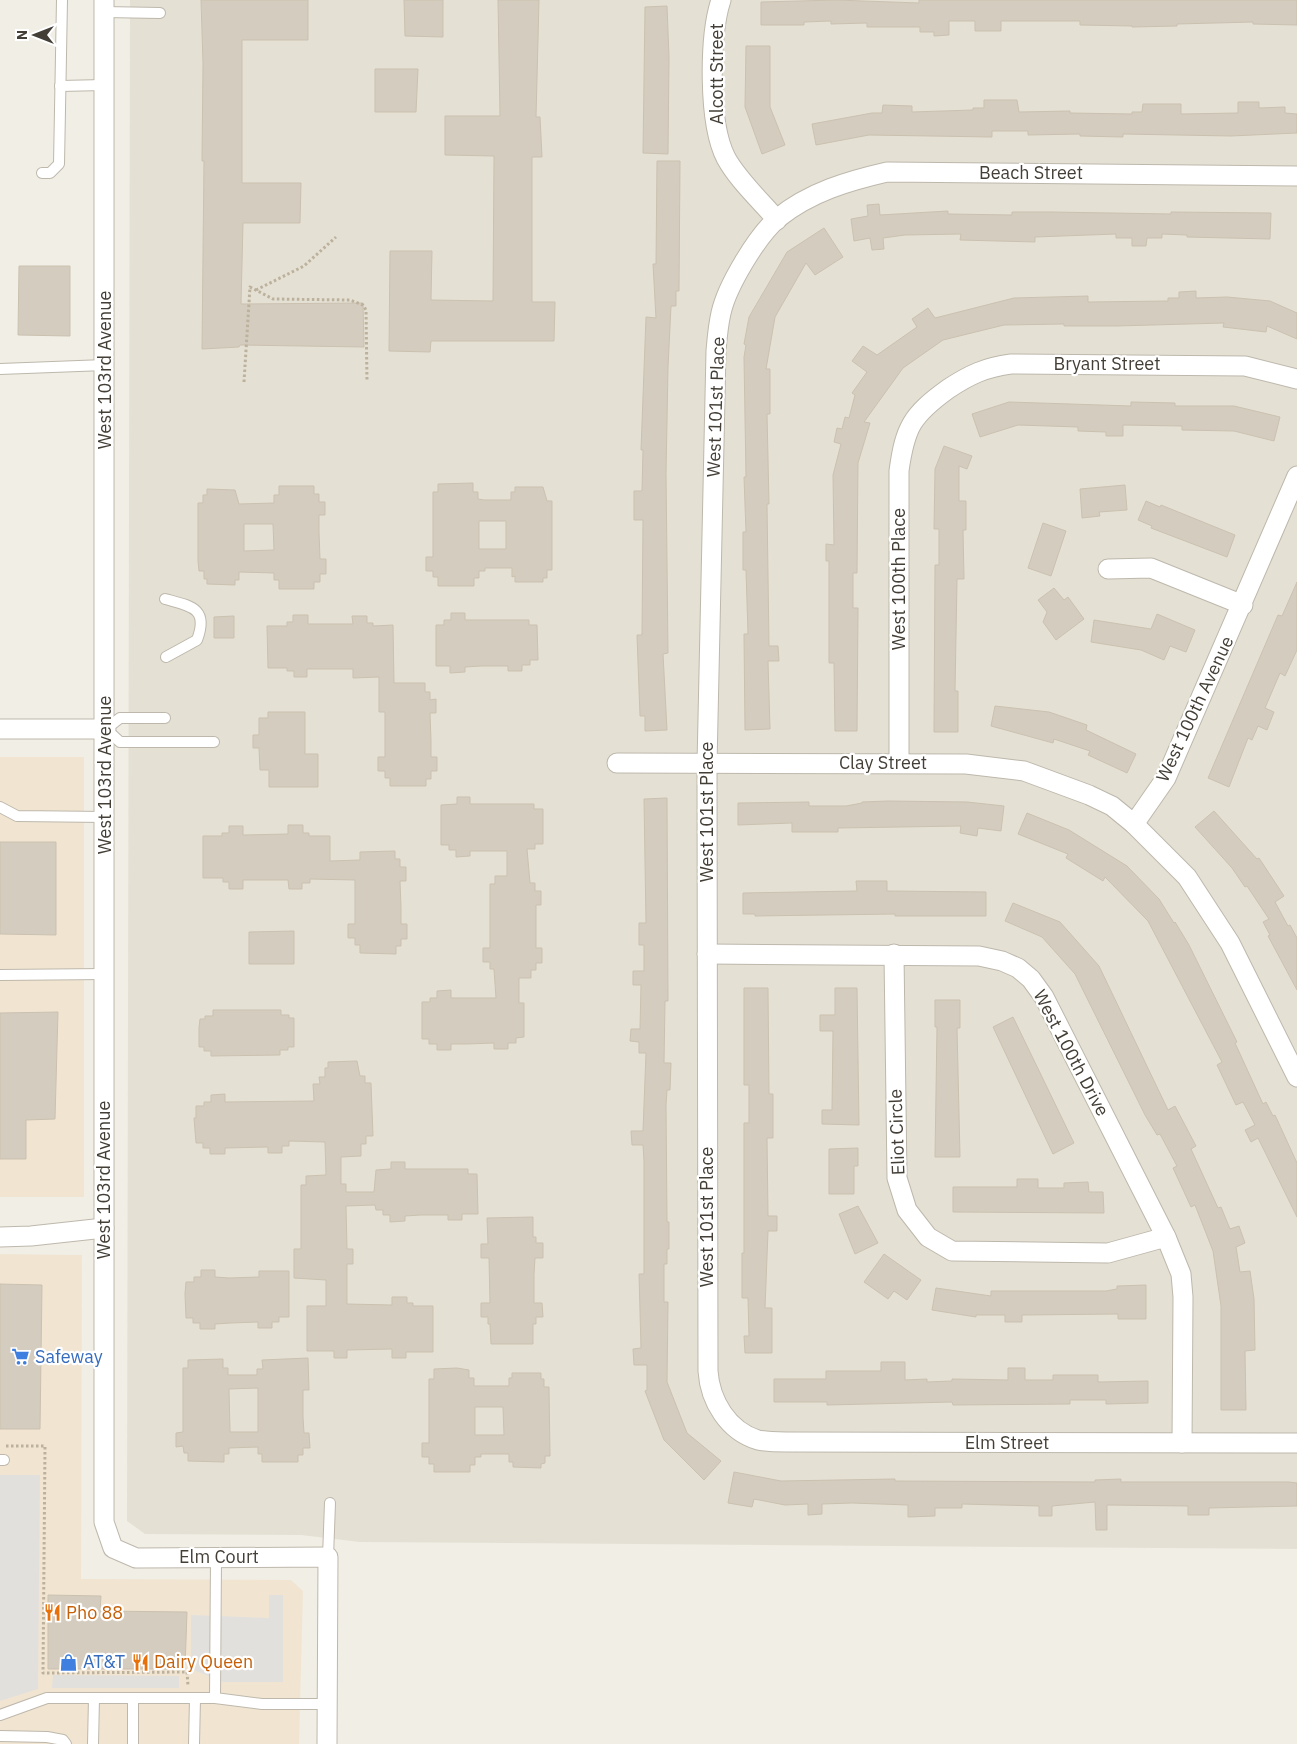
<svg xmlns="http://www.w3.org/2000/svg" width="1297" height="1744" font-family="'IBM Plex Sans',sans-serif">
  <rect width="100%" height="100%" fill="#f1eee6"/>
  <path fill="#e4e0d4" d="M130,0H1297V1549L360,1542L301,1535L145,1534L127,1521Z"/>
  <g fill="#f1e5d2">
    <rect x="0" y="757" width="84" height="440"/>
    <path d="M0,1254L82,1255L81,1579L291,1580L303,1591L299,1744H0Z"/>
  </g>
  <g fill="#e2e0dd">
    <path d="M0,1475H40L38,1689L0,1701Z"/>
    <path d="M269,1595H283V1682H223L191,1669V1615L269,1618Z"/>
    <path d="M53,1675L179,1676V1688H52Z"/>
  </g>
  <g fill="#d4ccbf" stroke="#cbc1b0" fill-rule="evenodd">
    <path d="M201,0H308V40H242V183H301L300,223H243L241,304L363,303L364,347L240,345L239,347L202,349L204,161H202L203,64Z"/>
    <path d="M404,0H443V37L405,36Z"/>
    <path d="M498,0H539L536,117H540L542,157H532V302H555L554,341H431L430,352L389,351L390,251H432L431,300L493,301L494,156L445,155V116H500Z"/>
    <path d="M836,0L919,3V0H1297V25L1253,24V22L1177,24V26L1132,27V26L1080,25V21H1001V31H975V21H949V35L934,36V32H920V27H867V23L831,24V21L804,22V25H761V2Z"/>
    <path d="M667,6L669,57L668,154L643,153L645,7Z"/>
    <path d="M746,46H770V107L785,145L762,154L745,107Z"/>
    <path d="M375,69H418L416,112H375Z"/>
    <path d="M984,100H1017L1019,112L1070,111V113L1132,114V112H1142L1143,104H1181V114L1238,113V102H1259V108L1285,107V113L1297,114V133L1231,136L1123,134V137L1080,136V134L1028,135V131H992V137L869,135L816,145L812,124L872,113H882L883,105L912,106V112L973,110V108H984Z"/>
    <path d="M657,161H680L679,291H676V306H671L668,367L666,473L668,653L663,654L667,730L645,731V716H640L637,635H642L643,520H634V491H642L643,450H641L646,317L656,318L653,264H656Z"/>
    <path d="M879,204L880,215L948,211V214L1012,215V212H1051L1171,214V212L1271,213L1270,239L1187,237V235L1162,234V238H1147L1146,246H1132V238H1116V234L1035,237V242L960,240L961,234L905,235L883,238L884,249L872,250L870,238L854,241L851,219L868,216L867,205Z"/>
    <path d="M824,228L843,257L815,275L806,263L775,317L766,369H770V414H767L769,504H767L769,646H778L779,661H768L770,729L745,730L744,634H748L746,570H743V532H746L744,477H746L744,357L746,345L744,344L749,317L787,252Z"/>
    <path d="M19,266H70V336L18,335Z"/>
    <path d="M1196,291V298L1227,297L1270,301L1297,313V339L1267,326L1266,332L1223,327L1224,323L1116,326H1064V324L1004,325L943,340L903,368L864,422L870,423L858,463L857,573H853V608H858L857,731H835L834,663H829V561H826V544L834,545L833,475L841,444L834,442L837,428L842,429L845,417L849,418L855,395L852,393L867,372L852,361L863,346L877,355L917,327L912,319L928,308L935,318L1014,298L1088,296V302L1168,301V298H1179V292Z"/>
    <path d="M1009,402L1131,406V402L1175,403V406H1234L1280,417L1274,441L1234,431L1182,430V426L1123,425V436H1106V432L1078,431V427L1018,425L980,437L972,414Z"/>
    <path d="M944,446L972,456L967,469L959,466V501H966V530H963L964,579H957L955,691H958V732H934L935,565H939V529H934L935,469Z"/>
    <path d="M473,483V492H478V499L484,500H511V492H515V487H543L547,501H552V570H547V578H543V582H515V576L512,577V568H485V571H479V578H474V586H438V577H433V571H426V557H433V492H438V484ZM479,521H506V549H479Z"/>
    <path d="M1125,485L1127,510L1099,512L1100,516L1082,518L1080,489Z"/>
    <path d="M279,486H314V494H319V502H325V515H319V532L320,559H326V574H320V582H314V589H279V580H274V573L239,572V580H235V585L207,584V579H204V571H199L198,561V503H203V495H207V489L235,490L239,504L274,503V495H279ZM244,524H273L274,550L244,551Z"/>
    <path d="M1146,501L1160,507L1161,505L1235,535L1227,557L1151,528L1152,526L1138,520Z"/>
    <path d="M1043,523L1066,531L1051,576L1028,568Z"/>
    <path d="M1297,582V650L1285,676L1280,673L1265,708L1274,712L1267,730L1258,726L1252,740L1248,738L1229,787L1208,778L1278,615L1282,616Z"/>
    <path d="M1054,588L1064,600L1068,597L1084,619L1056,640L1043,622L1047,612L1038,600Z"/>
    <path d="M451,613H465V620H529V625H537L538,660H530V665H522V671H508V666H481L465,667V672L450,673V666H436V625H444V620H451Z"/>
    <path d="M1157,614L1195,630L1186,652L1170,646L1164,660L1141,650L1091,642L1094,620L1151,629Z"/>
    <path d="M293,615H308V624H353L352,616H367V623H373V626L393,625L394,683H425V692H430V700L436,699V713H430L431,741V757H437V771H431V779H426V786H390V778H385V771H378V757H385V712H379V677L353,678V669H307V677H294V671H287V668H268L267,626H287V622H293Z"/>
    <path d="M234,616V638H214V617Z"/>
    <path d="M995,706L1049,712L1087,725L1086,730L1136,754L1127,773L1088,755L1090,751L1054,739L1053,743L991,726Z"/>
    <path d="M268,712H305V754H318V787H269V770H260L259,748H253V735H259V718H268Z"/>
    <path d="M457,797H470V804H534V809H543V844H535V849H527L530,883H535V891H541V905H536V948H542V963H536V970H531V978H519V1003H524V1037L516,1038V1043H508V1049H494V1043L467,1044H451V1050H437V1044H429V1039H422V1002H430V998H437V991L451,990V998H496L494,969H490V962H483V948H490V884H495V876H507V851H470V856L456,857V850H449V845H441V805L457,804Z"/>
    <path d="M667,798L668,1001H665L664,1063H671L670,1090H667L666,1105L667,1222H669V1249H667V1264H664V1302H668L667,1382L687,1433L721,1461L704,1480L664,1440L645,1391L647,1390V1365H634L633,1349L641,1348L639,1274H644V1161L643,1145H632L631,1131H643L646,1053H639V1042L630,1041L631,1029H640L641,985H633V971H644V945H639V923H646L644,799Z"/>
    <path d="M809,802V806H846L862,803V802L888,801L967,802L1004,806L1001,831L978,828L977,836L960,833L961,826L838,828V832H792V823L738,825V803Z"/>
    <path d="M1214,811L1257,859L1259,858L1284,896L1275,902L1288,926L1290,925L1297,938V990L1268,936L1270,935L1263,922L1269,919L1247,886L1245,887L1232,868L1195,827Z"/>
    <path d="M1027,813L1069,830L1127,866L1159,899L1174,923L1175,922L1189,945L1237,1042L1235,1043L1263,1104L1266,1102L1273,1116L1275,1115L1297,1163V1217L1258,1138L1251,1142L1245,1130L1255,1125L1243,1102L1236,1105L1217,1065L1222,1062L1148,921L1105,877L1103,881L1066,858L1068,854L1018,834Z"/>
    <path d="M288,825H303V833H309V836H330V861L360,860V852L395,851V859H400V867H406V881H400L401,908V924H407V939H401V946H396V954L360,953V945H355V938H348V924H355V880L310,879V883H302V889H289L288,880H243V889H229V882H223V878H203V836H222V833H229V826H243V835L288,834Z"/>
    <path d="M0,842H56V935L0,934Z"/>
    <path d="M856,881H887V891L986,892V916H895V914L755,916V914H743V893L857,891Z"/>
    <path d="M1013,903L1060,922L1099,966L1168,1110L1175,1106L1196,1146L1191,1149L1218,1208L1221,1207L1230,1229L1239,1226L1245,1243L1236,1247L1240,1272L1250,1271L1254,1299L1255,1350L1245,1351L1246,1410H1221V1306L1213,1251L1195,1205L1191,1207L1173,1168L1177,1166L1160,1134L1157,1135L1145,1115L1075,974L1042,937L1005,921Z"/>
    <path d="M294,931V964H249V932Z"/>
    <path d="M744,988H768L769,1094H773V1138H767L768,1216H777V1231H768L765,1308H772V1353H745L744,1336H749L748,1298H742V1253H744V1123H749V1085H744Z"/>
    <path d="M835,988H857L859,1125L822,1124V1110H832L833,1031H820V1015H835Z"/>
    <path d="M935,1000H960V1028H957L960,1157H935L937,1027H935Z"/>
    <path d="M213,1010H281V1015H289V1018H294V1047H288V1050H280V1055L211,1056V1051H204V1047H199V1028L200,1019H205V1016H213Z"/>
    <path d="M58,1012L55,1119L26,1120V1159H0V1013Z"/>
    <path d="M1013,1017L1074,1143L1053,1154L993,1027Z"/>
    <path d="M357,1061L360,1076H365V1083H371L373,1136H366V1144H361V1156L341,1157V1184H346V1192H374L376,1170L391,1169V1162H405V1169H468V1174H477L478,1214H462V1220H448V1215H421L405,1216V1221L390,1222V1215H383V1210H376L375,1205L346,1206L347,1249H353V1264H347V1304L392,1305V1297H407V1303H413V1306H433V1352H406V1358H392V1349L347,1350V1358H334V1351H307V1306H326V1280L294,1278V1249H301V1185H306V1176L326,1175L325,1142L289,1141V1146H282V1153H268V1147L225,1148V1154H210V1148H203V1143H196L194,1118H196V1106H204V1102H211V1095L225,1094V1102L314,1101L313,1084H320L319,1077H325V1068H328V1062Z"/>
    <path d="M858,1148V1166H854V1194H829V1149Z"/>
    <path d="M1017,1179H1038V1188H1064V1183L1088,1182L1089,1192H1103L1104,1213L953,1212V1187H1017Z"/>
    <path d="M858,1206L878,1243L855,1254L839,1214Z"/>
    <path d="M533,1217V1237H536V1243H543V1258H535L534,1274V1303H542L543,1317H536V1324H533V1344H491L490,1324H488V1317H481V1303H490L489,1258H481V1244H488L487,1218Z"/>
    <path d="M884,1254L921,1280L907,1300L894,1291L888,1299L864,1282Z"/>
    <path d="M201,1270H215V1277L229,1278L259,1277V1271H289V1317H279V1322H272V1328H258V1322L231,1323L215,1324V1329H200V1323H193V1318H186L185,1294L186,1282H194V1277H201Z"/>
    <path d="M0,1284L42,1285L40,1429H0Z"/>
    <path d="M1146,1285V1319H1118V1314L1022,1315V1322H1005V1315H976V1317L932,1310L936,1288L991,1296V1291H1106L1117,1289V1286Z"/>
    <path d="M308,1358L309,1390H303V1417L304,1433H309L310,1448H303V1455H298V1462H262V1454H258V1447L229,1448V1454H224V1462L188,1461V1453H184L183,1446L176,1447V1433L183,1432V1368H188V1360L223,1359V1368H228V1375H257V1369H263L262,1360ZM258,1388V1432H230L229,1389Z"/>
    <path d="M881,1362H905V1380L927,1379V1382L952,1381V1379L1008,1380V1368H1025V1380H1053V1375H1098V1382L1148,1381V1403L1106,1404V1400H1070V1404L953,1405L952,1402L827,1405V1402H774V1379H826V1371H881Z"/>
    <path d="M457,1368L469,1370V1378H474V1386H509V1378H512V1373H541V1379H544V1387H549L550,1456H545V1463L541,1464V1468L513,1467V1462H509V1454H481V1457H475V1465H470V1472H434V1464H429V1457H422V1443H429V1379H434V1369ZM475,1407H503L504,1435H475Z"/>
    <path d="M734,1472L781,1481L895,1479V1481L1095,1482V1480L1121,1479V1482H1289L1297,1483V1506L1209,1508V1515H1188V1506L1107,1505V1530H1096L1095,1502L1052,1506V1516H1039V1506L962,1504V1508H935V1516L908,1517V1505L852,1503L822,1504V1514L808,1515V1504L785,1505L754,1499L752,1507L728,1503Z"/>
    <path d="M48,1595L101,1596L100,1611L187,1612L185,1669H48Z"/>
  </g>
  <g fill="none" stroke-linecap="round" stroke-linejoin="round">
    <defs>
      <g id="service">
        <path d="M104,12L160,13"/>
        <path d="M60,86L104,85"/>
        <path d="M42,173H50L59,164L62,0"/>
        <path d="M0,369L105,365"/>
        <path d="M165,599C191,606 209,608 197,640L166,657"/>
        <path d="M165,718H120L106,729L120,742H214"/>
        <path d="M0,807L17,816L105,817"/>
        <path d="M0,975L105,974"/>
        <path d="M0,1460H4"/>
        <path d="M328,1557L330,1503"/>
        <path d="M215,1698L216,1558"/>
        <path d="M0,1715L47,1698H215L262,1704H327"/>
        <path d="M0,1736L47,1737L63,1740L66,1744"/>
        <path d="M93,1744L94,1698"/>
        <path d="M133,1744V1699"/>
        <path d="M194,1744L195,1699"/>
      </g>
      <g id="minor">
        <path d="M104,0V1522L113,1548L136,1558L328,1557L327,1744"/>
        <path d="M721,0C709,36 708,123 726,158C738,180 760,200 777,220"/>
        <path d="M1297,176L887,172C848,181 810,192 778,218C757,236 727,286 721,313C718,326 717,339 716,351L707,765L708,1371C710,1401 728,1431 758,1440C767,1442 777,1442 786,1442L1297,1443"/>
        <path d="M1108,569L1151,568L1243,605"/>
        <path d="M0,729H106"/>
        <path d="M899,762V471C905,427 912,415 948,389C969,375 986,367 1011,364L1245,366L1297,379"/>
        <path d="M617,763L966,764L1024,771L1089,795L1112,806L1134,824L1187,877L1230,943L1297,1077"/>
        <path d="M1134,824L1166,778L1297,476"/>
        <path d="M707,954L979,956L1002,961L1018,968L1031,979L1044,997L1166,1237L1181,1274L1183,1297L1182,1443"/>
        <path d="M894,954L897,1178L907,1210L928,1237L952,1251L1108,1253L1166,1237"/>
        <path d="M0,1237L31,1236L104,1228"/>
      </g>
    </defs>
    <use href="#service" stroke="#beb8ac" stroke-width="12"/>
    <use href="#minor" stroke="#beb8ac" stroke-width="21"/>
    <g stroke="#bcb19c" stroke-width="3" stroke-dasharray="2.5 2.5" stroke-linecap="butt">
      <path d="M256,290L304,266L336,237"/>
      <path d="M244,382L250,287L273,299L350,300L363,305L366,310L367,382"/>
      <path d="M6,1446H45L43,1673L187,1672L188,1686"/>
    </g>
    <use href="#service" stroke="#fff" stroke-width="10"/>
    <use href="#minor" stroke="#fff" stroke-width="19"/>
  </g>
  <defs>
    <symbol id="supermarket-bare" viewBox="-9 -9 18 18"><path d="M-6-5.5h2.5l.6 2H6L4.5 2H-2.5L-4.4-4H-6ZM-1.5 3.2a1.3 1.3 0 1 0 .1 0ZM3 3.2a1.3 1.3 0 1 0 .1 0Z" fill="#3f7fe0" stroke="#fff" stroke-width="2.5" paint-order="stroke"/></symbol>
    <symbol id="restaurant-bare" viewBox="-9 -9 18 18"><path d="M-5-6h1v4h1v-4h1v4h1v-4h1v5L-1.5 .5V6h-2V.5L-5-1ZM5-6V6H3V1.5H1.5Q1.5-4 5-6Z" fill="#e8710a" stroke="#fff" stroke-width="2.5" paint-order="stroke"/></symbol>
    <symbol id="shop-bare" viewBox="-9 -9 18 18"><path d="M-5-2.5h2.3a2.7 3.5 0 0 1 5.4 0H5L5.5 6h-11ZM-1.5-2.5h3a1.5 2.3 0 0 0-3 0Z" fill="#3f7fe0" stroke="#fff" stroke-width="2.5" paint-order="stroke"/></symbol>
  </defs>
  <g fill-rule="evenodd">
    <use href="#supermarket-bare" x="8" y="1344" width="25" height="25"/>
    <use href="#restaurant-bare" x="40" y="1600" width="25" height="25"/>
    <use href="#shop-bare" x="56" y="1650" width="25" height="25"/>
    <use href="#restaurant-bare" x="128" y="1650" width="25" height="25"/>
  </g>
  <g text-anchor="middle" stroke-width="4.5" stroke-linejoin="round" paint-order="stroke">
    <g font-size="18" fill="#433e36" stroke="#fff">
      <text transform="translate(717 74) rotate(-90)" y="6">Alcott Street</text>
      <text x="1031" y="179">Beach Street</text>
      <text x="1107" y="370">Bryant Street</text>
      <text transform="translate(105 370) rotate(-90)" y="6">West 103rd Avenue</text>
      <text transform="translate(716 407) rotate(-88)" y="6">West 101st Place</text>
      <text transform="translate(899 579) rotate(-90)" y="6">West 100th Place</text>
      <text transform="translate(1195 709) rotate(-65)" y="6">West 100th Avenue</text>
      <text x="883" y="769">Clay Street</text>
      <text transform="translate(105 775) rotate(-90)" y="6">West 103rd Avenue</text>
      <text transform="translate(707 812) rotate(-90)" y="6">West 101st Place</text>
      <text transform="translate(1071 1053) rotate(62)" y="6">West 100th Drive</text>
      <text transform="translate(897 1132) rotate(-92)" y="6">Eliot Circle</text>
      <text transform="translate(104 1180) rotate(-90)" y="6">West 103rd Avenue</text>
      <text transform="translate(707 1217) rotate(-90)" y="6">West 101st Place</text>
      <text x="1007" y="1449">Elm Street</text>
      <text x="219" y="1563">Elm Court</text>
    </g>
    <g font-size="18" fill="#366cbe" stroke="#fff" text-anchor="start">
      <text x="35" y="1363">Safeway</text>
      <text x="83" y="1668">AT&amp;T</text>
    </g>
    <g font-size="18" fill="#c56008" stroke="#fff" text-anchor="start">
      <text x="66" y="1619">Pho 88</text>
      <text x="154" y="1668">Dairy Queen</text>
    </g>
  </g>
  <g transform="translate(35 35) rotate(270)" stroke="#ffffff" stroke-width="4" paint-order="stroke">
  <path d="M0-4L9 19L0 12L-9 19Z" fill="#433e36"/>
  <text y="-8" font-size="14" font-weight="bold" text-anchor="middle" fill="#433e36">N</text>
  </g>
</svg>
